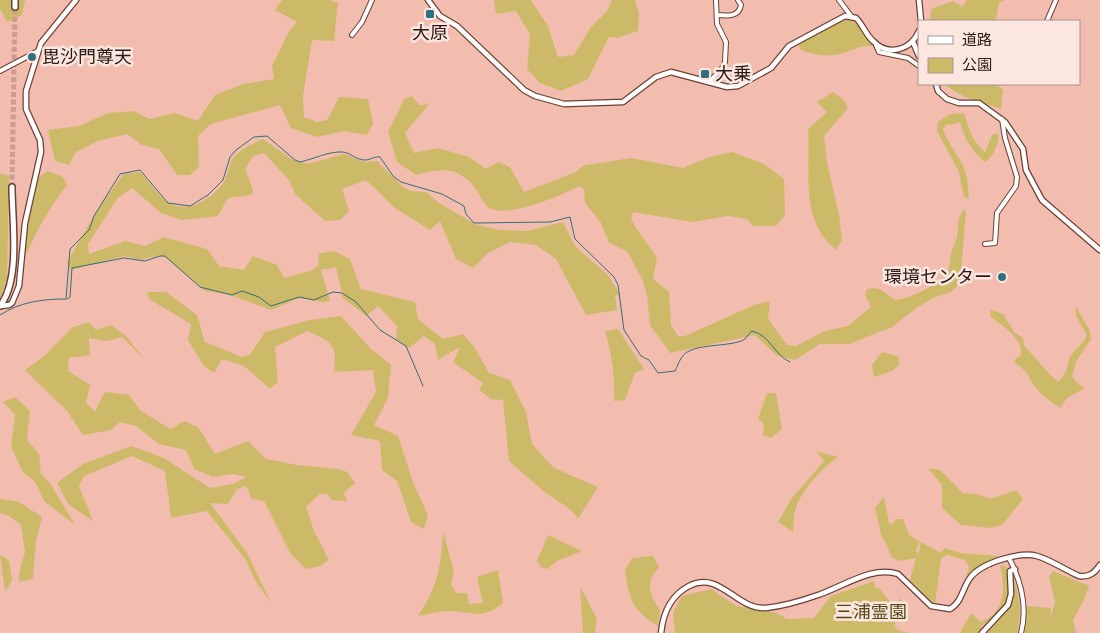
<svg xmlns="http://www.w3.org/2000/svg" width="1100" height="633" font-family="'Asap Condensed','Noto Sans JP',sans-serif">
  <rect width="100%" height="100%" fill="#f2bdae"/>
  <g fill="#cdba69">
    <path d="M0,0H25L22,15L7,22L0,9Z"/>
    <path d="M282,0H330L338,3L334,41L312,40L303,96L304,117L317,122L327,120L339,97L368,99L373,124L367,135L344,131L317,137L291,128L280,105L211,124L198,136L199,167L190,175H177L159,149L142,145L127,134L98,141L76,152L69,165L55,161L48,130L79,126L108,113L134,111L149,119L175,113L198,121L215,95L243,84L274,79L272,65C281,51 285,34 297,22L275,10Z"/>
    <path d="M494,0H531L548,26L558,57L574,55L591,27L607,11L612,0H635L639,13L638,31L617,38L609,37L588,79L561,91L540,83L527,69L530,34L516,11L496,14Z"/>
    <path d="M967,0H1005L999,3L996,21H930L931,9L953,1L962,7Z"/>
    <path d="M850,19L863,30L872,46C859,45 852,51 840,54C826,57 814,55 801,50L797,41L833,22Z"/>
    <path d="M945,84H996L1003,90L1001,109C982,102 959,98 945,84Z"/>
    <path d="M833,92L843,99L848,108L824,136L827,162L839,215L842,240L836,250C833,246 828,243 825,239C801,209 811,165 808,129L827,112L817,102Z"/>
    <path d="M412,96L420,106L430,103L405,133L414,153L438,148L469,157L486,169L499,162L510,167L524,192L576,172L582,166L631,158L683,168L710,157L732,152L764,164L784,179L785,215L776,226H753L747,219L727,216L693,222L633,212L631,220L657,258L653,279L669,292L671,325L678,336H685L754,305L770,301L768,319L787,345L796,346L825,331L848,326L871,307L865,295L867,289C881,286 884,292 895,300C913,298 934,286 948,274L951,253L957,237L959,218L963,210L966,212L960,283L951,292L935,297L918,307L892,327L849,344H820L795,360L777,356L755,335L670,353L650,325L647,295L642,279L627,251L609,243L601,223L585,203L584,189L580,186C562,195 505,220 488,207C483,203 479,193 475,188C457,165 440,169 416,175L397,162L388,132L404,99Z"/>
    <path d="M964,113C968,126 972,142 985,152L992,135L998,133C1000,143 993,157 985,162C972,152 964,138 960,122L951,125L947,124L943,129C947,144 960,155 965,171C968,180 968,190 969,199L964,197L959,172L937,131L938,122L950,114Z"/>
    <path d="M263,139L293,160L308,164L344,154L364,162L377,161L402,186L411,191L426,192L439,203L477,225L500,230L527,231L563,222L575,246L608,275L620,295H615L617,310L586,315L556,259L536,245L510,242L488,253L473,268L456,259L440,221L430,230L395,208L366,180L342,189L349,211L340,220L325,221L296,195L288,179L264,153L253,156L245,169L253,190L252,195L228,198L218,216L182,220L161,213L132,188L117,199L88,244L89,254L125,241L145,246L164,237L207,249L219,266L244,270L253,256L277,265L284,278L310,271L318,266L319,254L334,251L350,259L361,289L415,302L418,319L443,339L463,334L475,348L489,373L510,380L526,412L532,444L554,468L598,487L578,519L571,510L542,490L509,461L503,400L491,399L479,390L483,383L453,362L460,347L438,360L435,344L424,336L409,348L396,340L397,326L378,306L366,316L343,298L336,267L321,270L330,301L322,302L299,298L271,310L227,294L205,291L165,257L158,256L139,260L125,256L71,270L67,263C84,232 102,201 124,174L140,172C149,181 156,193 166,201C185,216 213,199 224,182C229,174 228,163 234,157C242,148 252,144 263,139Z"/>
    <path d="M48,171L63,177L67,185C56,199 47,213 39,228C32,240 29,252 20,262L39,177Z"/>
    <path d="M0,173L9,176L7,279L0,299Z"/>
    <path d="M147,292H166L197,315L205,342L242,357L250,355L265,332L310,320L341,316L371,349L391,365L388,398L374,425L398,436L414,485L428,515L424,529L411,522L397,481L382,470L380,441L351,435L376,392L373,370L334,372C338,345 331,341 307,331L275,347L278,382L270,389L244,366L222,359L214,373L204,366L188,340L191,324L149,299Z"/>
    <path d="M1075,305L1090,331L1091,339L1076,362L1072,376L1077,383L1085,388L1067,398L1060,408C1050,401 1040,394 1033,384C1026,372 1027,371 1015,363V359L1021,355C1023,337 1002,326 990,316L991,310L1003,314L1014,332L1023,338L1024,346C1037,358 1045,371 1058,382C1071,369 1065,365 1072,354C1077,347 1084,344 1087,335L1076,316Z"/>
    <path d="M89,322L96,330L111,325L126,336L144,359L122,337L107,341L89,338L90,355L69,358L68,371L90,385L86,403L95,411L105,392L129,395L140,410L170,429L185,421L198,427L215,454L248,441L266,459L297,465L339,469L347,472L355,483L344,493L347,501L331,500L328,494H320L306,507L314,531L329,560L320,566L306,569L290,553L264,501L252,499L246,486L237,489L228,504L210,503L247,553L271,603L255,580L246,560L207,511L171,518L165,471L132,456L84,476L79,486L93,521L69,505L57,483L83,464L131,446L164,458L210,488L233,484L246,477L233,474L213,477L194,469L186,450L159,444L136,426L120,422L111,430L83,435L67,411L25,370L42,358L73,327Z"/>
    <path d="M618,329L644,369L635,373L625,400L614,401C615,376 612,355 605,331Z"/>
    <path d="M882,352L899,357V365L892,371L874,377L872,365Z"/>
    <path d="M767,393H776L782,429L771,438L763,435L764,424L758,419Z"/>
    <path d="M15,397L30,411L27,440L39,454L41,474L50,483L75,525L44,501L35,482L23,472L11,447L15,414L3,402Z"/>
    <path d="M816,451L838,457C822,469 802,489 796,508C793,515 794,524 793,532L778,522L792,498L824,461Z"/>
    <path d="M928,468L940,470L963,493L977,494L991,499L1016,490L1023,499L1002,525L990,528L961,525L942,508V485Z"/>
    <path d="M884,497L889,523L893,524L896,519H903L909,535L920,542L916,550L918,556L921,542L941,553L944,548L961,553L999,556L979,566L966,577L969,567L965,560L948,555L941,558L935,605L910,580L916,558L900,561L891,557L886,543L882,538L875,508Z"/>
    <path d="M0,499L19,502L42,517L36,541L33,579L19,582V573L25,552L21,525L9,516L0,513Z"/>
    <path d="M443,531L454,572L451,584L456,593H467L469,604L483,603L477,577L498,570L503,603C481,621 473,611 450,611C439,611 428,614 418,616C438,586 441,566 443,531Z"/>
    <path d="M548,535L582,551L557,561L547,569L541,567L537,561Z"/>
    <path d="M0,555L9,560L12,580L5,592Z"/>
    <path d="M653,556L659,567C645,583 649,594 660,610L658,626C632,610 629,599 625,570L632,558Z"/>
    <path d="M1000,565L1005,566C1009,571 1008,575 1008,581C1011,604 999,615 981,626L982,633H960L971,613L981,622C985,619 991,618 994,614C1006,599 1004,583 1000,565Z"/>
    <path d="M1053,571L1089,586L1084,600L1073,620L1076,633H1024L1027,606L1051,608L1050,620L1055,602L1049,577Z"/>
    <path d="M1013,576C1020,597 1022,611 1017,633H986L1005,614L1012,604Z"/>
    <path d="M874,581L875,588L878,587L896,609L900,598C907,608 897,616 894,626L898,630L908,633H675L673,613L682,596L711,589L736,606L777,613L787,619L814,618L831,596Z"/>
    <path d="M580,586L597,619L595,633H583Z"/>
  </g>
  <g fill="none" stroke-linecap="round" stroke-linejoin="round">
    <g stroke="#376d79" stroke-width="1">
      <path d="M0,298L1,299"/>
      <path d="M66,299L70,249L89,230L94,216L120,174L140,170L168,203L190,206L208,195L223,180L230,157L236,150L254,137L267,136L295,160L300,162C314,159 329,151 343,152C351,153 356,160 365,160C371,160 374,156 380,157L393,176L401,182L442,194L464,206L466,214L474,223L550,222L570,217L575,239L614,277L618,285L624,330L641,356L649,360L658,373L675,371C677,367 679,361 682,357C691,342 732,348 745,339C747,337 749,333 752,331C770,335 774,355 790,362"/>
      <path d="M67,299L70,297L72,268L124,258L145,261L160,256H165L200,287L232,295L242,291L259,297L271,306L299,297L314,300L333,292L342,293L356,302L380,330L406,346L423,386"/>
      <path d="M0,315C20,302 42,299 65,299"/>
    </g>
    <path stroke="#cb9c8f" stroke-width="5" stroke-dasharray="5 2.5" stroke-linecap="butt" d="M12,187L15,7"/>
    <defs>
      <g id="minor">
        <path d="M839,0L851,16"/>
        <path d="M717,15C728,16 739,17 741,5L738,0"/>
        <path d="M1047,21L1056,0"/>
        <path d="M352,35L362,22L372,0"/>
        <path d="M876,45L879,52L908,58L919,66"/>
        <path d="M0,71L38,51"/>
        <path d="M710,81L723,67L725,62L726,42L717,24L716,0"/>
        <path d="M985,244L995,243L997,213L1016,186L1017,177L1005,138L1002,119"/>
        <path d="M1009,558C1021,581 1028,606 1021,633"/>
      </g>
      <g id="tertiary">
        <path d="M428,0L440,16L457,26L524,90L535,96L564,104L623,102L656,77L671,72L727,87L738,86L771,68L789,46L845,16L856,18C863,25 866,35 873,41C888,57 911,50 919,31"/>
        <path d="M919,0L921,21"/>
        <path d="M913,42L919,56"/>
        <path d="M936,84L938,91L947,99L959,103H979L1005,122L1023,149L1026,170L1042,200L1100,250"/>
        <path d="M1,306L9,305L12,303L19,286L25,223L41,152L40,140L26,109V91L41,43L76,0"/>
        <path d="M661,633C663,613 670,596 689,586C720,570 736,610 766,608C784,606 801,601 818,595C842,587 873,565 898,574L931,606L950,609C962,602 962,589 970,578C981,563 1020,551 1037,556C1051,560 1065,570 1079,576C1089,577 1094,574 1100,565"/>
        <path d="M982,633L1008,605L1011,594L1010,571L1015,569"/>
      </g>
      <g id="secondary">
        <path d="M15,7V0"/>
        <path d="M0,306C21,279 12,221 12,187"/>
      </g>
    </defs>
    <use href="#minor" stroke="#6c4034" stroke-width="6"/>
    <use href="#tertiary" stroke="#6c4034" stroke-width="7"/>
    <use href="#secondary" stroke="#6c4034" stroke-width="8"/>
    <use href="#minor" stroke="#fff" stroke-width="4"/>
    <use href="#tertiary" stroke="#fff" stroke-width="4.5"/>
    <use href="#secondary" stroke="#fff" stroke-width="5"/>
  </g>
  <g fill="#2d7181" stroke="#fce6e0" stroke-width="2">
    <rect x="425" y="9" width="10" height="10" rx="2.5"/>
    <circle cx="32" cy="57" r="5"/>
    <rect x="700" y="69" width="10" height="10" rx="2.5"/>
    <circle cx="1002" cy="277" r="5"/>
  </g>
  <g text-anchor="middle" stroke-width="5" stroke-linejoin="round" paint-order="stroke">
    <g font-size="18" fill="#2d1a15" stroke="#fce6e0" text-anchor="start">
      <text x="430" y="39" text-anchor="middle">大原</text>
      <text x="42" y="63">毘沙門尊天</text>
      <text x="715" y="80">大乗</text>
      <text x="992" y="283" text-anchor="end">環境センター</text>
    </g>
    <g font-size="18" fill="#534815" stroke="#fce6e0">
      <text x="871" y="618">三浦霊園</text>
    </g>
  </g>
  <rect x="918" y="20" width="162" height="65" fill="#fce6e0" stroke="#a9948f"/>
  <rect x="928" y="36" width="25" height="8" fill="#ffffff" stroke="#a9948f"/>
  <text x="962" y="45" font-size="15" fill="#2d1a15">道路</text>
  <rect x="928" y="58" width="25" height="15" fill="#cdba69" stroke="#a9948f"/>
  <text x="962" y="70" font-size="15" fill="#2d1a15">公園</text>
</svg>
